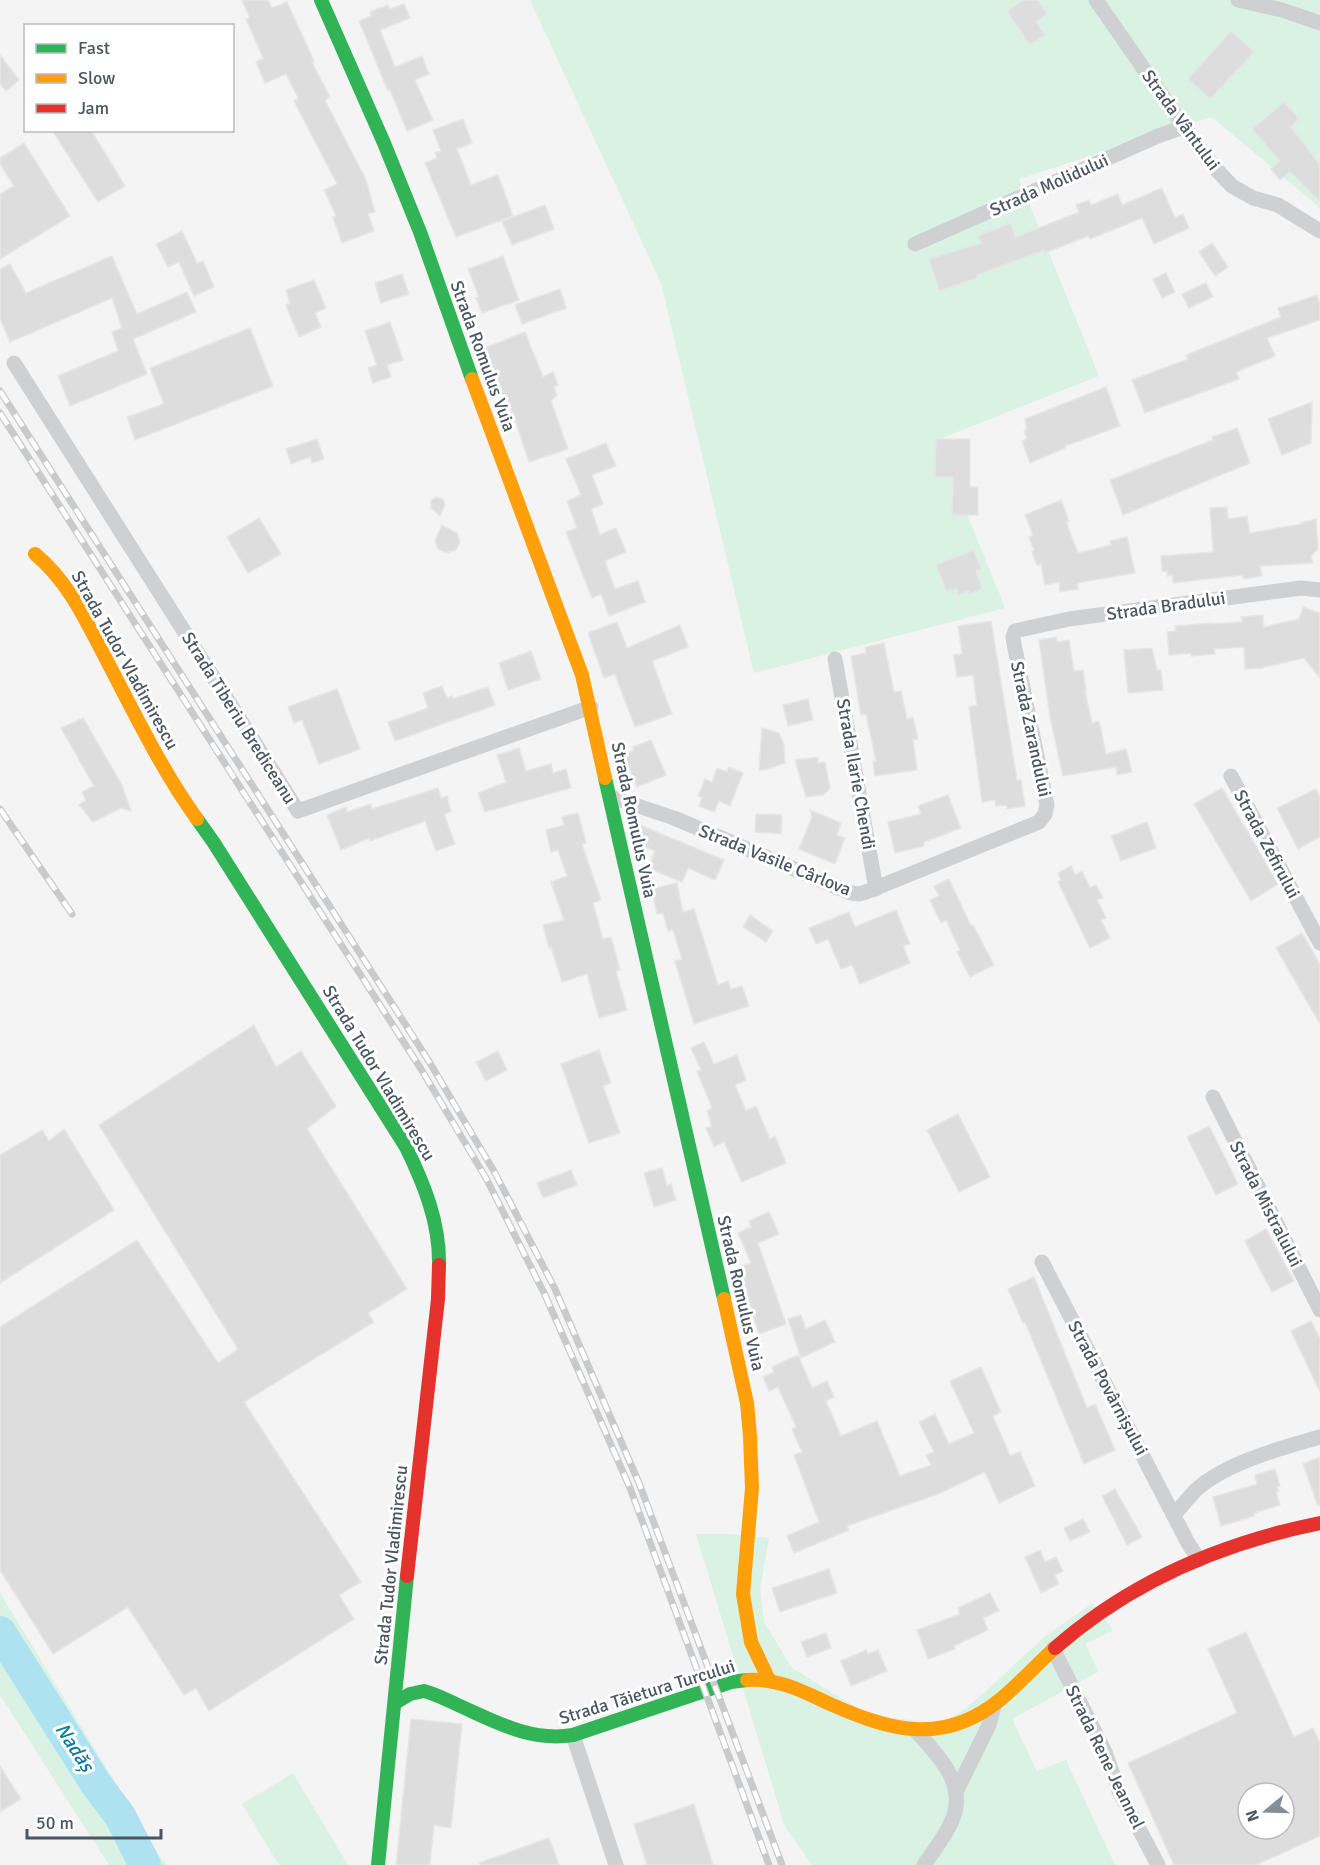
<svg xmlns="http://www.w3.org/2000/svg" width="1320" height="1865" font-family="Signika,sans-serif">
  <rect width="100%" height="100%" fill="#f4f4f4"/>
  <g fill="#d9f2e3">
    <path d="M530,0H1320V208L1212,117L1019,179L1099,376L937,440L1005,608L754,673L661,283Z"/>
    <path d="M696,1534H728L769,1538L760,1589L764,1622L792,1668L862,1711L892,1718L938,1723L960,1713L984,1693L1044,1637L1093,1603L1113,1630L1086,1644L1098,1672L1012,1719L1037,1771L1066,1760L1115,1865H812L785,1827Z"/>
    <path d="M0,1593L161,1858L167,1865H109L0,1695Z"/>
    <path d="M293,1773L348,1865H279L242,1804Z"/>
  </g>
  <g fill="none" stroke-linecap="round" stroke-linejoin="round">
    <path stroke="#aee2f0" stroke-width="32" d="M0,1632L96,1784L120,1816L145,1865"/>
  </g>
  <g fill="#ddddde" stroke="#e5e6e7" stroke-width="1.5" fill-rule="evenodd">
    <path d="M242,0H268L272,8L287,2L314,61L312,62L330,97L325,100L366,180L375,212L368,214L374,231L342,243L333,217L336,216L324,190L337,184L294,101L298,98L286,74L265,83L256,62L263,58L246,19L250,18Z"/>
    <path d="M1023,0H1038L1047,14L1036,22L1045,35L1030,45L1007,11Z"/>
    <path d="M404,4L410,18L380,30L395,67L422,56L429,74L415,80L433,120L407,131L390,90L388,91L359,21L371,16L370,12L388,5L390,9Z"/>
    <path d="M1231,31L1254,52L1210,99L1188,79Z"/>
    <path d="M0,55L19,80L6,91L0,84Z"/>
    <path d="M1284,102L1299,119L1291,127L1320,165V202L1290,172L1280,180L1271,169L1280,161L1252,129Z"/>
    <path d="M463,119L472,143L457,149L471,185L498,175L513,216L456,237L425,163L437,158L435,153L441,151L433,130Z"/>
    <path d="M52,130H91L125,186L98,202Z"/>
    <path d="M24,143L70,216L0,259V194L14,186L0,164V158Z"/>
    <path d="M1162,188L1175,218L1183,214L1189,228L1154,244L1142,218L1090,239L1088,236L1045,253L1044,250L977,275V278L939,291L929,259L981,243L978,236L1010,223L1016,237L1079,212L1076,205L1089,200L1091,205L1118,194L1122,205Z"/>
    <path d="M545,205L554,229L512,245L502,221Z"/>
    <path d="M182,231L197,263L203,261L214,287L194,296L179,262L168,267L156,244Z"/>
    <path d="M1212,243L1228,267L1215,276L1199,252Z"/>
    <path d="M112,256L137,314L187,292L196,312L133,339L147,374L70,406L58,376L118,351L112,332L122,328L112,298L10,342L0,318V269L10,264L26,293Z"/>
    <path d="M503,256L519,300L482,313L476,298L479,297L468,269Z"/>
    <path d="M1166,273L1175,292L1162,298L1153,279Z"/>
    <path d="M402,274L409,294L381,303L375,283Z"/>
    <path d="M314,280L326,308L315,313L321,327L299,337L286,305L290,303L286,290Z"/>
    <path d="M1206,283L1213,297L1189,308L1182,294Z"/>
    <path d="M560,289L566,308L522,324L515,305Z"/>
    <path d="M1317,295L1320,304V320L1267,338L1275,356L1236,372L1239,379L1145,413L1132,380L1188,359L1186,355L1281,317L1278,308Z"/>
    <path d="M390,322L403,360L387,365L391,377L373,383L368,368L377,365L365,331Z"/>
    <path d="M250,328L273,386L135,440L127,417L164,404L150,368Z"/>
    <path d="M525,332L543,377L553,372L558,385L554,387L557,395L551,401L568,449L529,462L511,408L507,410L499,393L502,391L485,348Z"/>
    <path d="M1106,387L1120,426L1065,446V448L1030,463L1022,441L1027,439L1024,431L1027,429L1025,419Z"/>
    <path d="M1312,402L1311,443L1282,455L1268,419Z"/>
    <path d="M1237,428L1250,463L1123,515L1110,480L1213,440L1212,437Z"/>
    <path d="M317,439L324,459L312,463L310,457L291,464L286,449Z"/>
    <path d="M936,439H970V487H978V515H952L953,477H935Z"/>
    <path d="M606,443L616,466L592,475L603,504L591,509L600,535L616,528L626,552L605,561L615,589L638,581L645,602L609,616L601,594L592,598L566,532L577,528L567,501L581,495L566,459Z"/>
    <path d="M436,497L443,499L445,505L440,516L431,508V501Z"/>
    <path d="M1061,500L1069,521L1066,522L1078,553L1111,545L1110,541L1127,537L1135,573L1077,583L1078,589L1060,592L1059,582L1045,585L1041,564L1037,565L1032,552L1034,550L1029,537L1033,535L1025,515Z"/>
    <path d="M1227,507L1228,519L1247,516L1250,533L1302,524L1301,523L1316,519L1318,549L1311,556L1313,563L1260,566L1262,576L1244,579L1242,575L1173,583L1172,575L1167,576V571L1162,572L1161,556L1213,552L1210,508Z"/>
    <path d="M259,518L281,554L248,573L227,537Z"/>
    <path d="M442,525L457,533L460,542L456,550L447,553L438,549L435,540Z"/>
    <path d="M974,550L981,569L976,571L982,589L969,594L968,591L958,595L956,588L947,592L936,565Z"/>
    <path d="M1303,607L1320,613V678L1304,658L1261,668L1245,669L1244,647L1214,649L1215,654L1191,656V653L1169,655L1167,632L1176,631L1175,626L1212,623V624L1242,622L1241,617L1263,615L1264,627L1299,619Z"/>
    <path d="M991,621L1017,780H1021L1025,806L1007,809L1006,805L996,806L995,800L982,802L969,707L977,705L973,675L957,677L954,655L962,654L958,626Z"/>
    <path d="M617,622L627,648L680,625L688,647L652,661L672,714L635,727L615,674L604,678L588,633Z"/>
    <path d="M1056,637L1057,642L1069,640L1074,671L1083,670L1086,691H1085L1092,723L1099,721L1106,754L1126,749L1132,772L1117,775L1116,767L1063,776L1050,717L1039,640Z"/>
    <path d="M884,643L894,692L901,691L907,719L913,717L918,739L913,740L917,770L875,776L873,761H876L866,714L861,715L851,656L866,653L865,647Z"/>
    <path d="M1152,648L1157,670H1161L1163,690L1128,693L1124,650Z"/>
    <path d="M531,651L541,679L508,690L499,663Z"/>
    <path d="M442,686L447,698L452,696L453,699L488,687L495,705L395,741L388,722L428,708L423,693Z"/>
    <path d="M337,689L360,749L319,764L302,720L294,723L288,707Z"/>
    <path d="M808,699L813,720L788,726L783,705Z"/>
    <path d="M83,718L122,785L131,811L121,808L93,822L79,805L86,800L82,792L94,786L61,728Z"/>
    <path d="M762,728L779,733L784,745L785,763L768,769L759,770Z"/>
    <path d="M651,740L666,775L637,787L624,755L634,750L633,747Z"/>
    <path d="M519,748L526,771L551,764L553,773L566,769L571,788L485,812L478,793L506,782L497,755Z"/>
    <path d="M818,757V763L825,762L830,788L823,795L806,797L795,760Z"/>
    <path d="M729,767L743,773L730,806L719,801L714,812L699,806L702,798L698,796L705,779L712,782L717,768L727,772Z"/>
    <path d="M438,788L441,798L447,796L451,812L444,814L455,844L436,851L425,821L370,841L369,838L341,850L327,815L346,807L347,812L371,804L372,809Z"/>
    <path d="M1222,788L1278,884L1251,901L1194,804Z"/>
    <path d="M1316,789L1320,797V837L1298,849L1277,808Z"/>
    <path d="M948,795L961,828L924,842V846L895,853L888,822L921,814L918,806Z"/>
    <path d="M810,810L841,823L837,835L845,838L835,864L799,849L812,817Z"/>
    <path d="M578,813L586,843L582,844L601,900L593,903L603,939L611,937L620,970L616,971L627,1010L599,1018L587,974L562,982L551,947L549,948L543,925L564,920L551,882L567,876L558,850L551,852L546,830L564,825L562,817Z"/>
    <path d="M756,814L782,815L781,834L755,832Z"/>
    <path d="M1147,822L1156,848L1121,861L1111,836Z"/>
    <path d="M640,825L724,860L715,880L688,868L682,882L648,868L655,851L633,842Z"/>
    <path d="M1071,866L1075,875L1082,871L1090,888L1096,885L1103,898L1097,900L1106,918L1101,920L1110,938L1090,948L1058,882L1061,880L1058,873Z"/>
    <path d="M949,879L971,926L973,925L994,965L970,977L957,952L960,950L946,920L941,923L930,900L939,896L934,886Z"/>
    <path d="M677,883L683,912L694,909L718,985L728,981L731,989L742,986L749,1006L694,1024L675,961L682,959L673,930L668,931L663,913L657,914L651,889Z"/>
    <path d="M896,910L910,944L903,946L910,963L860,984L852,965L841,969L828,939L816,944L809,928L849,912L855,927Z"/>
    <path d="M750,915L773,931L766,942L743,927Z"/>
    <path d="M1302,933L1320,964V1024L1276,948Z"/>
    <path d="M254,1025L276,1067L301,1051L336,1106L307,1129L407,1289L368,1313L374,1322L244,1402L361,1582L339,1595L354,1619L209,1711L196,1688L184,1695L128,1607L53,1654L0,1570V1327L137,1240L218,1363L238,1349L99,1125Z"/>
    <path d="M704,1042L714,1064L737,1055L746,1080L735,1085L746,1111L756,1106L770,1139L775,1136L786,1163L742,1182L724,1142L714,1147L706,1128L712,1126L707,1111L712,1108L697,1071L701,1070L691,1048Z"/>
    <path d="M599,1050L611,1083L603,1086L620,1133L589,1143L561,1064Z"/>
    <path d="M498,1051L507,1070L486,1081L476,1062Z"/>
    <path d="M958,1114L990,1177L959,1192L927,1130Z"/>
    <path d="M1209,1126L1238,1184L1216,1195L1187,1137Z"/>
    <path d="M64,1129L114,1210L0,1283V1155L42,1130L49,1141Z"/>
    <path d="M662,1168L667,1186L671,1184L676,1200L654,1207L644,1173Z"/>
    <path d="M571,1170L577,1185L543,1198L537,1183Z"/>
    <path d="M769,1212L779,1234L758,1243L786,1324L759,1334L738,1268L751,1263L738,1233L751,1227L749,1221Z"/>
    <path d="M1266,1229L1294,1281L1272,1292L1245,1241Z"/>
    <path d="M1034,1277L1087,1408L1095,1404L1115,1450L1084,1464L1025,1322L1023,1323L1008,1289Z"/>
    <path d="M801,1315L806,1329L825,1320L835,1342L801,1358L788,1319Z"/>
    <path d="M1311,1321L1320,1339V1392L1291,1331Z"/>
    <path d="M798,1355L812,1388L827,1381L834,1397L826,1401L841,1436L877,1421L900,1476L931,1465L926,1455L934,1452L919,1422L935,1414L949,1444L974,1433L950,1381L981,1367L1001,1412L993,1416L1010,1456L1020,1452L1035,1486L999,1503L985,1472L938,1494L847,1526L849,1530L794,1553L787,1536L819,1522L794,1455L802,1452L792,1429L796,1427L778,1387L769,1391L763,1377L774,1372L772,1367Z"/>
    <path d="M1320,1457V1505L1318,1506L1303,1464Z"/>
    <path d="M1275,1469L1280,1486L1277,1487L1279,1491L1276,1492L1280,1505L1254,1513V1516L1221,1526L1213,1497L1257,1484L1255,1475Z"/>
    <path d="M1115,1489L1142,1537L1127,1545L1102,1496Z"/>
    <path d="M1083,1519L1090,1532L1070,1541L1064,1528Z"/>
    <path d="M1040,1550L1045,1562L1056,1557L1063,1571L1055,1575L1059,1584L1041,1593L1025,1557Z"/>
    <path d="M829,1569L837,1593L780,1612L772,1588Z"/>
    <path d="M990,1593L999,1611L983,1618L988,1630L954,1646L955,1649L928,1659L917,1630L960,1614L958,1608Z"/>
    <path d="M1246,1632L1294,1737L1313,1728L1320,1743V1836L1256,1865H1174L1128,1763L1237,1713L1208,1649ZM1248,1793H1284V1829H1248Z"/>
    <path d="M826,1633L831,1648L807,1657L801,1642Z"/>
    <path d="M866,1650L868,1654L878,1650L887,1671L851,1686L841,1661Z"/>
    <path d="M411,1719L462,1724L451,1828L434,1825L430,1865H396Z"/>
    <path d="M0,1766L21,1799L0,1812Z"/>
    <path d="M694,1804L713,1865H647L634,1824Z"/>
    <path d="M549,1838L559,1865H480L479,1863Z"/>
  </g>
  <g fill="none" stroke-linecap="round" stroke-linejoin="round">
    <g stroke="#ced0d2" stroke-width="15">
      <path d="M1096,0L1184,127L1213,166L1232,186L1253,198L1278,205L1320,231"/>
      <path d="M1238,0L1282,10L1320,23"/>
      <path d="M915,244L1158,136L1184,127"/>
      <path d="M14,363L298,811L591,707"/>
      <path d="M835,659L876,889"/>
      <path d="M1231,776L1320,943"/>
      <path d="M611,797L674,818L851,893L859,894L866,892L1039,822L1045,814L1047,805L1014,644L1013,637L1015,631L1069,619L1301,588L1320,590"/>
      <path d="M1213,1097L1320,1310"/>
      <path d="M1042,1262L1188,1543L1199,1560"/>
      <path d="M1174,1515C1181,1507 1188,1498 1196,1490C1225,1463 1281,1448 1320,1437"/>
      <path d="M1053,1649L1105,1752L1119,1791L1158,1865"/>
      <path d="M915,1730C936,1753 967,1783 953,1818C947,1834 934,1850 924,1865"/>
      <path d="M573,1735L616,1865"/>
      <path d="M956,1792L989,1725L994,1706"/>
    </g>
    <g stroke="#30b455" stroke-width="14">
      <path d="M321,0L384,143L420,232L472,379"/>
      <path d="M605,778L724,1299"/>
      <path d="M197,819L214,843L406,1147C424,1184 440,1223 439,1265"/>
      <path d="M395,1703L410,1694L424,1691C436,1694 447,1700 458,1705C496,1722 531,1742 573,1735L731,1682L747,1680"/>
      <path d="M378,1865L407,1576"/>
    </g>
    <g stroke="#ff9f0a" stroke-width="14">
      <path d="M472,379L582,675L605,778"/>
      <path d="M35,554C69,582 86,621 106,659C135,714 161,769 197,819"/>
      <path d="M724,1299L747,1403L750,1436L752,1488L743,1594L751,1642L769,1680"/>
      <path d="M747,1680C778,1678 802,1691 830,1704C891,1731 944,1746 1001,1699C1020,1683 1036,1665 1055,1648"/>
    </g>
    <g stroke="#e5322d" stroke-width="14">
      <path d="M407,1576L438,1299L439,1265"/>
      <path d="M1055,1648C1131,1581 1221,1543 1320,1523"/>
    </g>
    <defs>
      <g id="rail">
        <path d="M0,391L430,1063L495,1173L555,1289L639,1483L782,1865"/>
        <path d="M0,413L421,1069L486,1178L545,1295L630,1488L769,1865"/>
        <path d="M0,809L72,914"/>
      </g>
    </defs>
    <use href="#rail" stroke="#c9cacc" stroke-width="7"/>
    <use href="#rail" stroke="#fff" stroke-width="4.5" stroke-dasharray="14" stroke-linecap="butt"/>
  </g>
  <g text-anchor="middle" stroke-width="6" stroke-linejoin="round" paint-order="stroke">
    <g font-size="18" fill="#4a5661" stroke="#fff">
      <text transform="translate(1181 120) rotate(54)" y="6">Strada Vântului</text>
      <text transform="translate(1049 185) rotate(-24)" y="6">Strada Molidului</text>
      <text transform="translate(483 356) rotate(70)" y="6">Strada Romulus Vuia</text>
      <text transform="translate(1166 606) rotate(-8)" y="6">Strada Bradului</text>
      <text transform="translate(125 660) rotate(61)" y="6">Strada Tudor Vladimirescu</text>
      <text transform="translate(239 718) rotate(58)" y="6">Strada Tiberiu Brediceanu</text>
      <text transform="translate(1031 729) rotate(78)" y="6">Strada Zarandului</text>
      <text transform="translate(856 774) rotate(80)" y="6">Strada Ilarie Chendi</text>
      <text transform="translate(634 820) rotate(78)" y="6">Strada Romulus Vuia</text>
      <text transform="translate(1267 844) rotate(62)" y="6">Strada Zefirului</text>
      <text transform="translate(775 860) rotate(22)" y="6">Strada Vasile Cârlova</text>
      <text transform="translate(379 1073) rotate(59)" y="6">Strada Tudor Vladimirescu</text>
      <text transform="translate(1266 1204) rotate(63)" y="6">Strada Mistralului</text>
      <text transform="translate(741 1293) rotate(77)" y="6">Strada Romulus Vuia</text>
      <text transform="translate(1108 1388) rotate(62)" y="6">Strada Povârnișului</text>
      <text transform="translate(391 1565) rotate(-84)" y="6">Strada Tudor Vladimirescu</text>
      <text transform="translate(647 1692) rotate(-17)" y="6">Strada Tăietura Turcului</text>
      <text transform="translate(1105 1757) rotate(64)" y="6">Strada Rene Jeannel</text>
    </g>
    <g font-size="20" font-style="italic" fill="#0c7c9b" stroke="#fff">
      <text transform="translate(75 1747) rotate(57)" y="7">Nadăș</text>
    </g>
  </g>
  <rect x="24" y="24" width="210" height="108" fill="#ffffff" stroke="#b7bbc0" stroke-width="1.5"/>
  <rect x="36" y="44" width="30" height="9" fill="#30b455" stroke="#b7bbc0" stroke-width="1.5"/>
  <text x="78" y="54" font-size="18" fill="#4a5661">Fast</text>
  <rect x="36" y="74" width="30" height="9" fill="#ff9f0a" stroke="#b7bbc0" stroke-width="1.5"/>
  <text x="78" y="84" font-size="18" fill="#4a5661">Slow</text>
  <rect x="36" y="104" width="30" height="9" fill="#e5322d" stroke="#b7bbc0" stroke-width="1.5"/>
  <text x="78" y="114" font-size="18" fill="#4a5661">Jam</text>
  <g transform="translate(1266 1811) rotate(251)"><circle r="28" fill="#ffffff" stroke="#b7bbc0" stroke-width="1.5"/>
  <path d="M0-4.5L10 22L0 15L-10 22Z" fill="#868d94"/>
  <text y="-9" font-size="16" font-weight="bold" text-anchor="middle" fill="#4a5661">N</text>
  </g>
  <path d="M27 1829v9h134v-9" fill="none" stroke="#4a5661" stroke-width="3"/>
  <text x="36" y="1829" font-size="18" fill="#4a5661" stroke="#ffffff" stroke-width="4.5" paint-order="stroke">50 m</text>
</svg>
